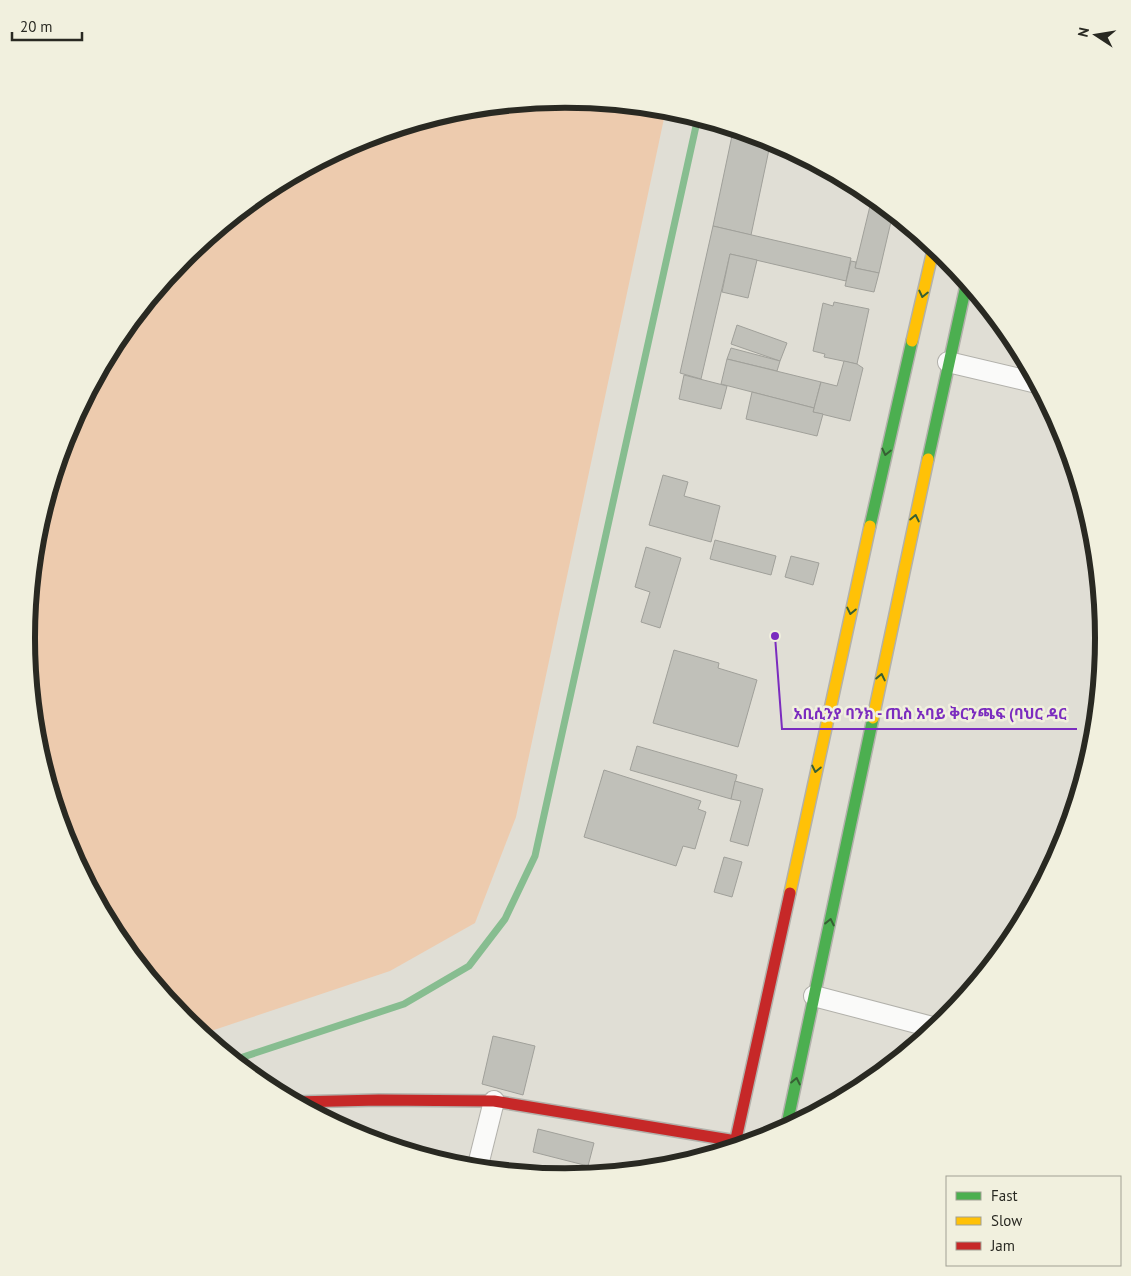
<svg xmlns="http://www.w3.org/2000/svg" width="1131" height="1276" font-family="'PT Sans','Noto Sans Ethiopic',sans-serif">
  <rect width="100%" height="100%" fill="#e0ded5"/>
  <path fill="#edcbae" d="M566,99L666,109L516,817L475,923L390,971L202,1034L184,1019L117,937L67,844L37,743L26,638L37,533L67,431L117,338L184,256L266,189L359,140L461,109Z"/>
  <g fill="none" stroke-linecap="round" stroke-linejoin="round">
    <path stroke="#87bd90" stroke-width="7" d="M234,1060L404,1004L469,966L505,919L535,856L698,117"/>
  </g>
  <g fill="#c0c0b9" stroke="#a0a09a">
    <path d="M733,131L771,140L751,235L713,226Z"/>
    <path d="M771,140L799,154V157L769,151Z"/>
    <path d="M870,206L893,213L879,273L855,268Z"/>
    <path d="M713,226L851,258L846,281L730,254L701,379L680,373Z"/>
    <path d="M730,254L757,260L748,298L722,292Z"/>
    <path d="M851,261L856,262L855,268L879,273L874,292L845,286Z"/>
    <path d="M834,302L869,309L857,364L824,357L825,354L813,351L823,303L833,306Z"/>
    <path d="M737,325L787,343L780,361L731,344Z"/>
    <path d="M731,348L780,361L777,371L727,359Z"/>
    <path d="M727,359L821,382L814,408L721,384Z"/>
    <path d="M844,361L857,364L863,368L850,421L813,412L821,382L837,386Z"/>
    <path d="M684,375L727,386L721,409L679,399Z"/>
    <path d="M752,392L814,408L813,412L823,414L817,436L746,419Z"/>
    <path d="M663,475L688,482L684,496L720,506L711,542L649,525Z"/>
    <path d="M715,540L776,556L771,575L710,559Z"/>
    <path d="M646,547L681,558L660,628L641,622L650,592L635,587Z"/>
    <path d="M791,556L819,563L813,585L785,577Z"/>
    <path d="M674,650L719,663L718,668L757,680L738,747L653,723Z"/>
    <path d="M637,746L737,775L731,799L630,770Z"/>
    <path d="M604,770L701,801L698,809L706,812L695,849L683,846L676,866L584,837Z"/>
    <path d="M735,781L763,789L748,846L730,841L741,801L731,799Z"/>
    <path d="M724,857L742,862L732,897L714,892Z"/>
    <path d="M493,1036L535,1046L523,1095L482,1084Z"/>
    <path d="M538,1129L594,1143L588,1166L533,1152Z"/>
  </g>
  <g fill="none" stroke-linecap="round" stroke-linejoin="round">
    <defs>
      <g id="street">
        <path d="M948,362L1037,383"/>
        <path d="M814,996L936,1028"/>
        <path d="M477,1169L494,1101"/>
      </g>
      <g id="fast">
        <path d="M928,459L967,281"/>
        <path d="M870,526L912,341"/>
        <path d="M786,1129L873,718"/>
      </g>
      <g id="slow">
        <path d="M912,341L934,246"/>
        <path d="M873,718L928,459"/>
        <path d="M790,893L870,526"/>
      </g>
      <g id="jam">
        <path d="M294,1102L379,1100L494,1101L736,1141"/>
        <path d="M734,1148L790,893"/>
      </g>
    </defs>
    <use href="#street" stroke="#b2b1ab" stroke-width="22"/>
    <use href="#fast" stroke="#b2b1ab" stroke-width="14"/>
    <use href="#slow" stroke="#b2b1ab" stroke-width="14"/>
    <use href="#jam" stroke="#b2b1ab" stroke-width="14"/>
    <use href="#street" stroke="#fafaf9" stroke-width="20"/>
    <use href="#fast" stroke="#4caf50" stroke-width="11"/>
    <use href="#slow" stroke="#ffc107" stroke-width="11"/>
    <use href="#jam" stroke="#c62828" stroke-width="11"/>
  </g>
  <defs><path id="oneway-chevron" d="M-2-3.5L2.5 0L-2 3.5" fill="none" stroke-width="1.6" stroke-linecap="round" stroke-linejoin="round" transform="scale(1.25)"/></defs>
  <g stroke="#375f34">
    <use href="#oneway-chevron" transform="translate(923 294) rotate(103)"/>
    <use href="#oneway-chevron" transform="translate(886 452) rotate(103)"/>
    <use href="#oneway-chevron" transform="translate(915 518) rotate(-78)"/>
    <use href="#oneway-chevron" transform="translate(851 611) rotate(102)"/>
    <use href="#oneway-chevron" transform="translate(881 677) rotate(-78)"/>
    <use href="#oneway-chevron" transform="translate(816 769) rotate(102)"/>
    <use href="#oneway-chevron" transform="translate(830 922) rotate(-78)"/>
    <use href="#oneway-chevron" transform="translate(796 1081) rotate(-78)"/>
  </g>
  <path d="M0 0H1131V1276H0ZM35 638a530 530 0 1 1 1060 0a530 530 0 1 1-1060 0Z" fill="#f1f0de" fill-rule="evenodd"/>
  <path fill="none" stroke="#292922" stroke-width="6" d="M35 638a530 530 0 1 1 1060 0a530 530 0 1 1-1060 0Z"/>
  <path fill="none" stroke="#7b2cbf" stroke-width="2" d="M775 636L782 729H1077"/>
  <circle fill="#7b2cbf" stroke="#f1f0de" stroke-width="2" cx="775" cy="636" r="5"/>
  <g font-size="15" text-anchor="middle" font-weight="bold" fill="#7b2cbf" stroke="#f1f0de" stroke-width="5" stroke-linejoin="round" paint-order="stroke">
    <text x="930" y="719">አቢሲንያ ባንክ - ጢስ አባይ ቅርንጫፍ (ባህር ዳር</text>
  </g>
  <rect x="946" y="1176" width="175" height="90" fill="#f1f0de" stroke="#a1a093"/>
  <rect x="956" y="1192" width="25" height="8" fill="#4caf50" stroke="#a1a093"/>
  <text x="991" y="1201" font-size="15" fill="#292922">Fast</text>
  <rect x="956" y="1217" width="25" height="8" fill="#ffc107" stroke="#a1a093"/>
  <text x="991" y="1226" font-size="15" fill="#292922">Slow</text>
  <rect x="956" y="1242" width="25" height="8" fill="#c62828" stroke="#a1a093"/>
  <text x="991" y="1251" font-size="15" fill="#292922">Jam</text>
  <g transform="translate(1096 35) rotate(282)" stroke="#f1f0de" stroke-width="4" paint-order="stroke">
  <path d="M0-4L9 19L0 12L-9 19Z" fill="#292922"/>
  <text y="-8" font-size="14" font-weight="bold" text-anchor="middle" fill="#292922">N</text>
  </g>
  <path d="M12 32v8h70v-8" fill="none" stroke="#292922" stroke-width="2.5"/>
  <text x="20" y="32" font-size="15" fill="#292922" stroke="#f1f0de" stroke-width="4" paint-order="stroke">20 m</text>
</svg>
